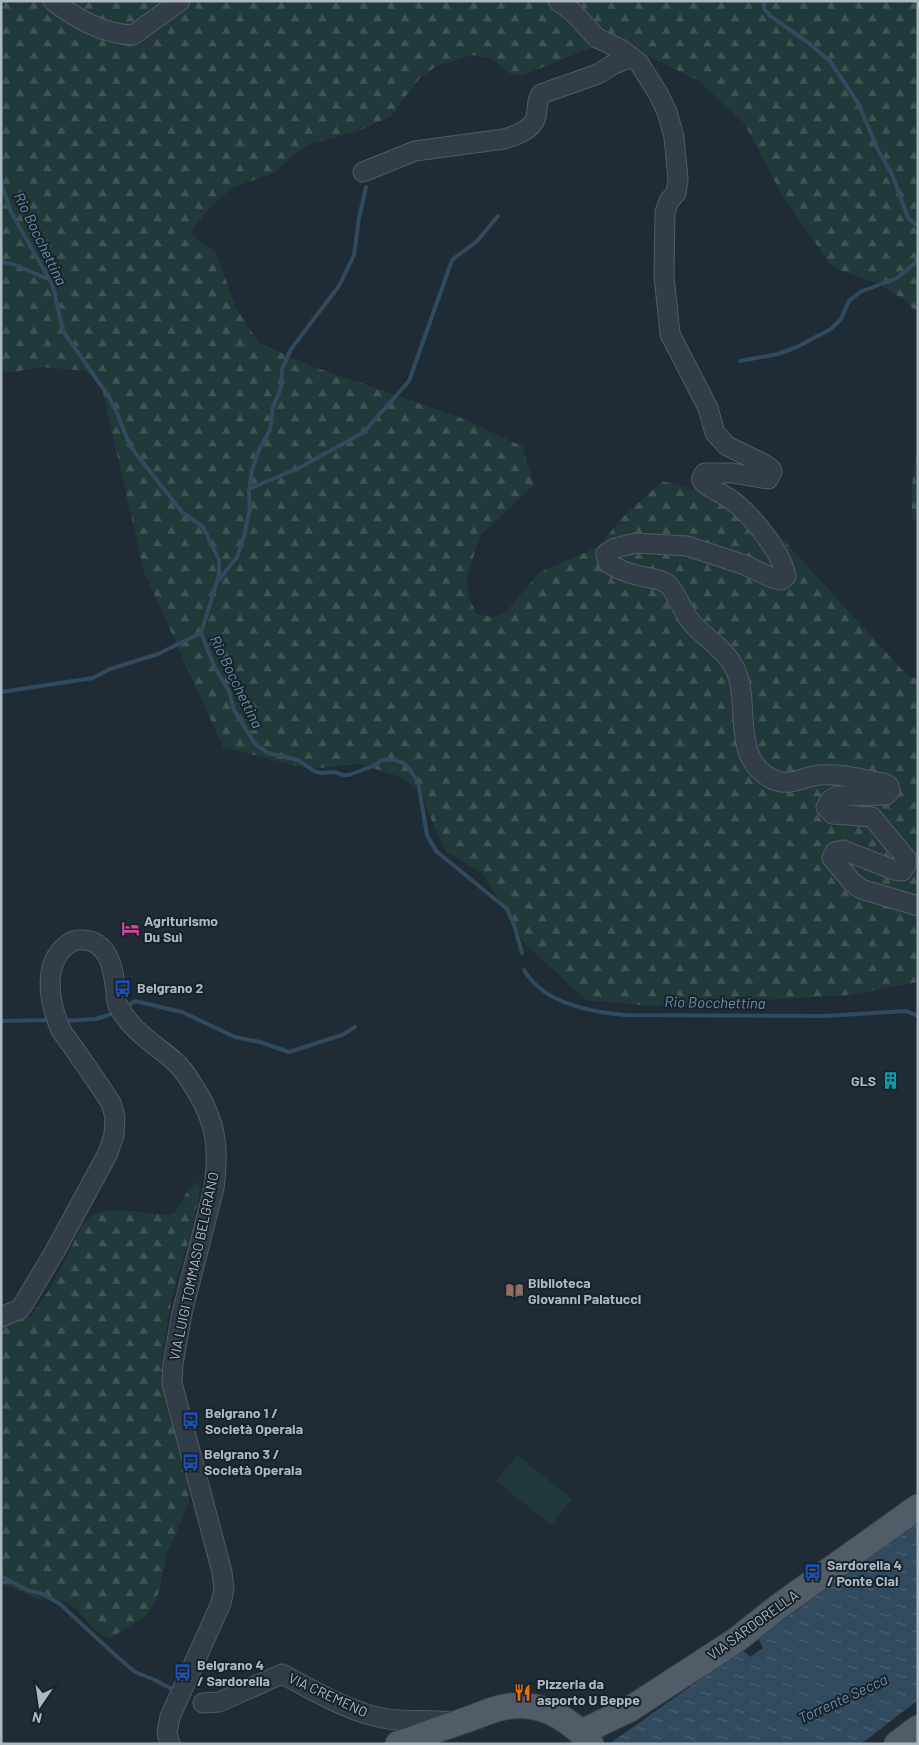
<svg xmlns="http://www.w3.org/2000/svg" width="919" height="1745" font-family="Barlow,sans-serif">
  <defs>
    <pattern id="forest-firs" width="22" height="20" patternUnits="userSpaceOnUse" patternTransform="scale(1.25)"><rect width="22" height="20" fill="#213938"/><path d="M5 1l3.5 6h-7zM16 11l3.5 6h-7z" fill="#3f5453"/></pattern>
    <pattern id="water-ripples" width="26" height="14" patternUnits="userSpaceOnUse" patternTransform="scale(1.25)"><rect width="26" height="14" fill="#314a5e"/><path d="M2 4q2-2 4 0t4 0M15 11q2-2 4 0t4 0" fill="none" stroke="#4c6273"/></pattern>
  </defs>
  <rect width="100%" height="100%" fill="#1f2c36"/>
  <g fill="url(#forest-firs)">
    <path d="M1,1H918V314L903,299L876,283L832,267L783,197L744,123L699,81L640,52L590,48L521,76L509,73L492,59L472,55L435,67L419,79L390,117L358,131L313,143L296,153L274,173L233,187L208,209L191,232L198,240L216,252L236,308L259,343L311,366L459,417L522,446L534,485L480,536L467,577L468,596L477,614L492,617L505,613L540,572L598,547L621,519L662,481L709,493L766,521L907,675L918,679V982L849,995L653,1006L586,1000L525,944L483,874L446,851L436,830L419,790L398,776L359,764L309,769L223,747L144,572L102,388L87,371L42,367L7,373L1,372Z"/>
    <path d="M918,440V524L912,517V485Z"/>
    <path d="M198,1183L200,1189L194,1221L171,1301L162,1360L168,1406L186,1456L189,1502L166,1556L160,1588L153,1607L145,1617L110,1638L97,1632L77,1610L65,1601L36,1599L17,1589L1,1584V1325L31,1316L51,1287L83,1224L93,1214L105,1211L119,1210L170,1215C185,1208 181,1190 198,1183Z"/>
  </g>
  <path fill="#213938" d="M517,1455L572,1499L551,1525L496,1481Z"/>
  <path fill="url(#water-ripples)" d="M918,1523V1700L861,1744H609L742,1650L750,1657L763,1648L758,1638Z"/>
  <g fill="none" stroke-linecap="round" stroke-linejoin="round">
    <g stroke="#314a5e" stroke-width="4">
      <path d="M764,1V8L769,15L810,44L830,61L858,103L879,152L892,174L908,218L918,226"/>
      <path d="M1,183L11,212L53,286L63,331L109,397L118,415L130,446L182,512L203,527L219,560V575L201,633L215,668L229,691L234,710L255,744L268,753L298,760L314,771L321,773L335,772L343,775H349L373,766L382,760H395L403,763L408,767L418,782L427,835L436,851L507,909L514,925L522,953"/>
      <path d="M1,262L13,264L50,280"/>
      <path d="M740,361L778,354L797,347L831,329L841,319L849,301L860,292L897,278L914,264L918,258"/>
      <path d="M249,489L301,467L364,432L409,381L452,260L477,241L498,216"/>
      <path d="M219,580L237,557L244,536L250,508L249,491L252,470L259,450L270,430L273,407L281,388L282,369L291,349L339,286L354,255L359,218L366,187"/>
      <path d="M1,692L93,678L110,669L158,654L201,633"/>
      <path d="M524,970C543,1003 590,1012 625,1015L824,1016L906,1011L918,1016"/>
      <path d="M126,1007L135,1001L182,1012L235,1037L260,1042L289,1052L342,1035L355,1027"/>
      <path d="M1,1021L51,1020"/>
      <path d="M63,1021L96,1019L115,1013"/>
      <path d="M1,1576L27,1590L43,1594L60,1604L114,1654L135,1672L155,1680L170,1688"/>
    </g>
    <defs>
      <g id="minor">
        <path d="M53,1C77,19 103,34 133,35L180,1"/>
        <path d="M558,1L573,12L597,38L622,50L639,63L659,95L667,112L674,137L678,179L676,193L669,201L665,212L664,276L670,334L708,408L715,433L727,446L764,464L771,469L772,472L768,479L732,473H705C702,476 700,479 704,483C707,486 724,495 730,499C751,514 781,551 786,576L781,580L770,577L745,565L687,546L636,543L615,548L606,554L608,563C616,568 624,572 633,574C643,578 656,577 666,583C673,587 683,610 688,618C700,635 722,646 733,665C753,698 728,757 772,779C790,788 803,776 820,775C841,773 864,780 884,783L889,786L890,791L886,795L837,796L830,800L826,807L833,814L872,817L906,858V865L902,871L894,870L843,850L835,852L832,858L852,882L861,889L918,906"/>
        <path d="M363,172L415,151L504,139C515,136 533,129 536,117C538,108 536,102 541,94L598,74L612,65L631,57"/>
        <path d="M1,1317L20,1309L26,1300L55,1251L108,1153L114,1135L115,1117L111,1103C100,1086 89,1070 77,1053C72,1045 64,1036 60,1028C49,1001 42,963 68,944C76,938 89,939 97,944C112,954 114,976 116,993C116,997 116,1003 119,1007C131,1030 153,1043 173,1060C183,1068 189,1079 196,1090C217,1124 219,1149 214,1188L182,1313L173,1364L172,1383L222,1572L224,1589L221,1603L170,1717L167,1733L170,1744"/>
        <path d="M203,1703L219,1702L282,1674C315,1691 350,1713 388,1719C409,1722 431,1719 453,1722"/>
      </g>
      <g id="major">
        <path d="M582,1732L630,1709L735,1641L778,1607L918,1507"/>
        <path d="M398,1744C420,1736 442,1728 463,1721C475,1717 488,1711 500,1708C536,1699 568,1716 591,1744"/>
        <path d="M897,1744L918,1728"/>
      </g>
    </defs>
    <use href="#minor" stroke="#505b65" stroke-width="21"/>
    <use href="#major" stroke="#3c4650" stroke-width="27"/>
    <use href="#minor" stroke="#323d47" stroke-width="19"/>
    <use href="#major" stroke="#505c67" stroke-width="25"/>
  </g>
  <defs>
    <symbol id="hotel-bare" viewBox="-9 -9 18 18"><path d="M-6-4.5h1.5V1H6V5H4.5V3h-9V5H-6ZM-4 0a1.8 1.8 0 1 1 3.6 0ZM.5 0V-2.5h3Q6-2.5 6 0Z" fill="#d1479c" stroke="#18222b" stroke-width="2.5" paint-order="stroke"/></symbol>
    <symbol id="bus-bare" viewBox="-9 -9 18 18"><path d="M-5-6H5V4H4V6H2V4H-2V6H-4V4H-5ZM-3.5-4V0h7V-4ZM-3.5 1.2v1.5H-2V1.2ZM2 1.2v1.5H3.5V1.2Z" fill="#1a4fb4" stroke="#18222b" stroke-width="2.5" paint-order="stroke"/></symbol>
    <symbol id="building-bare" viewBox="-9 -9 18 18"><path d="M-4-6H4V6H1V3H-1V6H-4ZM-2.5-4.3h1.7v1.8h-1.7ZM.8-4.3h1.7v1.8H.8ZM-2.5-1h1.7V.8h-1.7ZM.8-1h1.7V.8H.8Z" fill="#0f9aa8" stroke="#18222b" stroke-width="2.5" paint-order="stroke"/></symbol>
    <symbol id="library-bare" viewBox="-9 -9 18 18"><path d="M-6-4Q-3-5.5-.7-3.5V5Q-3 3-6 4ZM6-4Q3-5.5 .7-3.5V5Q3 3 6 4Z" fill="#8d6e63" stroke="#18222b" stroke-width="2.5" paint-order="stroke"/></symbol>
    <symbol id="restaurant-bare" viewBox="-9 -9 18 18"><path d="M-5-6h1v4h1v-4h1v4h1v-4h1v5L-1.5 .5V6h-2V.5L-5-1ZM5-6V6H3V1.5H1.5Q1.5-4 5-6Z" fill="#e8710a" stroke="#18222b" stroke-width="2.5" paint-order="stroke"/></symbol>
  </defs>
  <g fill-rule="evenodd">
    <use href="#hotel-bare" x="118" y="916" width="25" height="25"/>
    <use href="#bus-bare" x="110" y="976" width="25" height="25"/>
    <use href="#building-bare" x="878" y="1068" width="25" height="25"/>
    <use href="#library-bare" x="502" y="1278" width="25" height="25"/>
    <use href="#bus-bare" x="178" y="1408" width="25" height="25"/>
    <use href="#bus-bare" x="178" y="1450" width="25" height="25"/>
    <use href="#bus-bare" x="800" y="1560" width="25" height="25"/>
    <use href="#bus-bare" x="170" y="1660" width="25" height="25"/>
    <use href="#restaurant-bare" x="510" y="1680" width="25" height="25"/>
  </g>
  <g text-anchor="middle" stroke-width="4" stroke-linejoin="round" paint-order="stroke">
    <g font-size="14" font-weight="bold" fill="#acb8c4" stroke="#18222b" text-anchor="start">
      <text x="144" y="926">Agriturismo<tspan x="144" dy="16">Du Suì</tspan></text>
      <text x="137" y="993">Belgrano 2</text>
      <text x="876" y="1086" text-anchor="end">GLS</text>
      <text x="528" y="1288">Biblioteca<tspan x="528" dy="16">Giovanni Palatucci</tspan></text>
      <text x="205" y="1418">Belgrano 1 /<tspan x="205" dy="16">Società Operaia</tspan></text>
      <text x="204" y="1459">Belgrano 3 /<tspan x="204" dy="16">Società Operaia</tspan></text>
      <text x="827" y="1570">Sardorella 4<tspan x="827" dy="16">/ Ponte Ciai</tspan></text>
      <text x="197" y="1670">Belgrano 4<tspan x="197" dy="16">/ Sardorella</tspan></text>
      <text x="537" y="1689">Pizzeria da<tspan x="537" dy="16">asporto U Beppe</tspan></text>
    </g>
    <g font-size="14" fill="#acb8c4" stroke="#18222b">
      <text transform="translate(194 1266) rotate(-78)" y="5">VIA LUIGI TOMMASO BELGRANO</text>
      <text transform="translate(753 1625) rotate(-36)" y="5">VIA SARDORELLA</text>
      <text transform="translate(328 1695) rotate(25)" y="5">VIA CREMENO</text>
    </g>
    <g font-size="15" font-style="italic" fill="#6b8da9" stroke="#18222b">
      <text transform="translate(40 239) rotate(64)" y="5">Rio Bocchettina</text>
      <text transform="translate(236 682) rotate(64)" y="5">Rio Bocchettina</text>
      <text transform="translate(715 1003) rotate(1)" y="5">Rio Bocchettina</text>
      <text transform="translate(843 1699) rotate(-25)" y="5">Torrente Secca</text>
    </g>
  </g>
  <rect width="919" height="1745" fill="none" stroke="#acb8c4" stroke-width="5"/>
  <g transform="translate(40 1705) rotate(193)" stroke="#18222b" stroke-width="4" paint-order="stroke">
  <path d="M0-4L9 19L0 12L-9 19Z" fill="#acb8c4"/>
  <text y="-8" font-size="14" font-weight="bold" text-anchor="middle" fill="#acb8c4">N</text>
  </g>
</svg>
